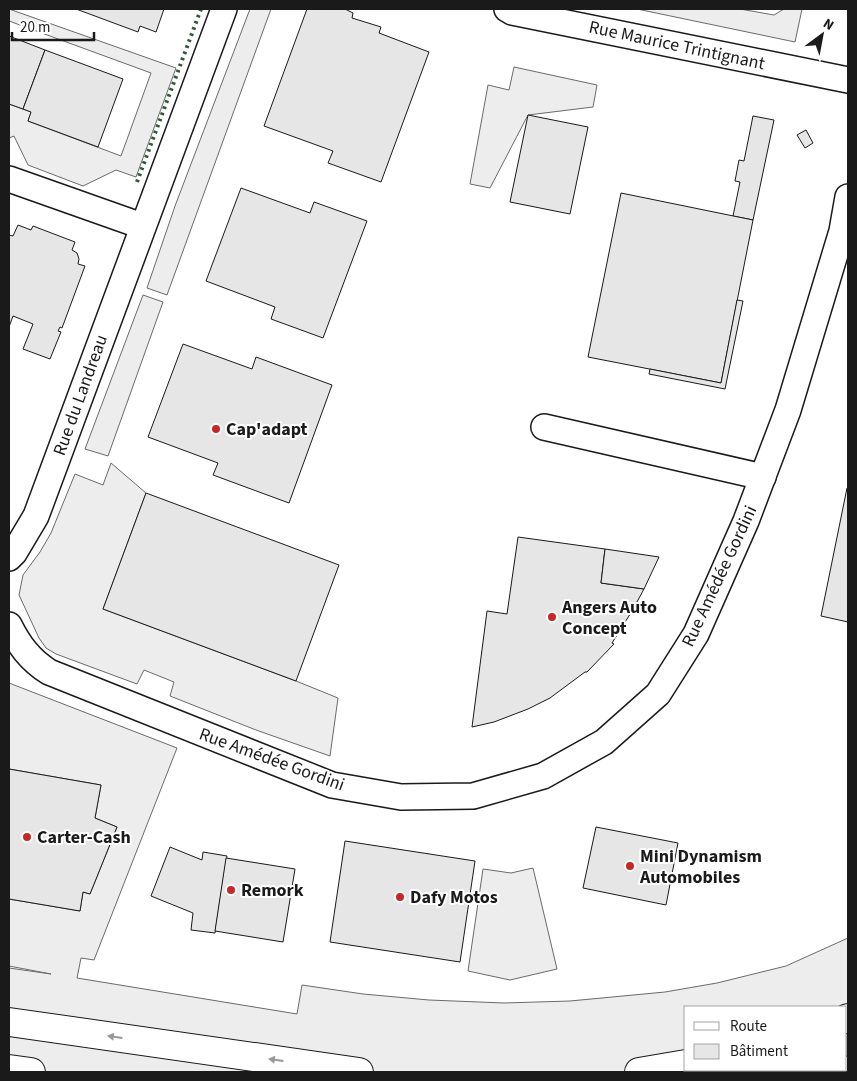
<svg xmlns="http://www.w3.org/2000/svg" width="857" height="1081" font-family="'Source Sans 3',sans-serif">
  <rect width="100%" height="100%" fill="#fff"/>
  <g fill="#ededed" stroke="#6a6a6a" fill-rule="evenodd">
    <path d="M9,9L176,68L136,177L116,170L83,186L28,165L14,136L9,138V104L31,112L28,121L121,156L151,73L9,21Z"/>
    <path d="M250,9H271L167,295L147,288L175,206Z"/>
    <path d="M637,9H740L774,15L784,9H802L795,42Z"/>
    <path d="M514,67L597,85L593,107L528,115L490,188L470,184L488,85L509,90Z"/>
    <path d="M143,295L163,302L108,456L85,449Z"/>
    <path d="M111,463L146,493L103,609L296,681L338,698L330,756L256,730L170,696L174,682L144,670L137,684L56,654L46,648L39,638L19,595L23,575L40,552L51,533L75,474L103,485Z"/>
    <path d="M9,683L177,748L94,960L81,958L77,978L297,1014L302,985L363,994L429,1000L504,1003L570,1001L665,992L717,983L786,966L848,938V1072H9V968L51,974L9,966V899L80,911L83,892L90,894L117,827L95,818L101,785L9,769ZM686,1007H846V1070H686Z"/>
    <path d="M533,868L557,969L510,980L468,971L483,869L511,873Z"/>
  </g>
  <g fill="#e6e6e6" stroke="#1a1a1a">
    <path d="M76,9H164L156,32L140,26L138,32Z"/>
    <path d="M307,9H345L353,13L352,18L381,27L379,33L429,52L381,182L328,163L333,151L264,126Z"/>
    <path d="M9,36L45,50L23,109L9,104Z"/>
    <path d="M45,50L123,79L98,147L28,121L31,112L23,109Z"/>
    <path d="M528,115L588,127L570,214L510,202Z"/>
    <path d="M753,116L774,120L753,220L733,216L740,182L735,181L739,160L744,161Z"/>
    <path d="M806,130L813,143L805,148L797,135Z"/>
    <path d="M241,188L310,213L314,202L367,221L323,338L271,319L275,307L206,281Z"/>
    <path d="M621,193L753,220L721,383L588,357Z"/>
    <path d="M18,225L31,230L33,226L75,242L72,250L77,253L79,259L78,264L85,266L62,328L60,327L58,331L61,332L50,359L23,349L33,324L13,316L9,327V235L13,236Z"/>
    <path d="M737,300L743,301L725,389L649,374L650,369L721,383Z"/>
    <path d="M183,344L252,369L256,357L332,385L289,503L213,475L218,463L148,437Z"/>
    <path d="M847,488L848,489V622L821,616Z"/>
    <path d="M146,493L339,565L296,681L103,609Z"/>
    <path d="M518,537L605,549L601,583L644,589L632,611L612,643L614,644L587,672H585L550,698L528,709L494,722L472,727L487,611L507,614Z"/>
    <path d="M605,549L659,557L644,589L601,583Z"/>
    <path d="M9,769L101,785L95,818L117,827L90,894L83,892L80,911L9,899Z"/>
    <path d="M596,827L678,843L666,905L583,888Z"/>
    <path d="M345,841L475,861L460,962L330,942Z"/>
    <path d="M170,847L202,860L203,852L227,856L215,933L191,930L193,913L151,896Z"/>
    <path d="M226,858L295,869L283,942L215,931Z"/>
  </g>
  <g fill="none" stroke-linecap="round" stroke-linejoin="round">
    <defs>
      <g id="minor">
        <path d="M507,9L512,12L848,80"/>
        <path d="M9,179L142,226"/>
        <path d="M544,427L763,477"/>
        <path d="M9,558L14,553L36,516L224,9"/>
        <path d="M9,625C19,645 30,660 49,672L332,785L401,797L473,796L543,776L604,742L658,694L696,634L746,521L788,410L842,231L848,197"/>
      </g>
      <g id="trunk">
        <path d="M846,1019L848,1018"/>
        <path d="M9,1022L359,1072"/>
        <path d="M9,1069L31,1072"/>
        <path d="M639,1072L686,1064"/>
        <path d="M823,1072L842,1070"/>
      </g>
    </defs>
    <use href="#minor" stroke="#1a1a1a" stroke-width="28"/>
    <use href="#trunk" stroke="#1a1a1a" stroke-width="30"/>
    <use href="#minor" stroke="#fff" stroke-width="25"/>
    <use href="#trunk" stroke="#fff" stroke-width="28"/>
    <path stroke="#2b5a34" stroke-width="4" stroke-dasharray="2.5 4" stroke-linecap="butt" d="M137,182L201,9"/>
  </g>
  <defs><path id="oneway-solid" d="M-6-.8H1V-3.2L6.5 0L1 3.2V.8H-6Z" transform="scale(1.25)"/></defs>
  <g fill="#989898">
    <use href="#oneway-solid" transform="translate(115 1037) rotate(-172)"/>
    <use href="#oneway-solid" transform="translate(276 1060) rotate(-172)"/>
  </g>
  <g fill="#c62828" stroke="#fff" stroke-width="2">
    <circle cx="216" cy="429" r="5"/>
    <circle cx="552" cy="617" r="5"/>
    <circle cx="27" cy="837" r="5"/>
    <circle cx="630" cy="866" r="5"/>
    <circle cx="231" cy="890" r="5"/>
    <circle cx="400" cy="897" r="5"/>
  </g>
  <g text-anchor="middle" stroke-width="4" stroke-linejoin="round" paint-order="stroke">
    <g font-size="18" fill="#1a1a1a" stroke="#fff">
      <text transform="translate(677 45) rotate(12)" y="6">Rue Maurice Trintignant</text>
      <text transform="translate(80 395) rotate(-70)" y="6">Rue du Landreau</text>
      <text transform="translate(719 576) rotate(-65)" y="6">Rue Amédée Gordini</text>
      <text transform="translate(272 759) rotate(20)" y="6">Rue Amédée Gordini</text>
    </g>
    <g font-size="18" font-weight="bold" fill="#1a1a1a" stroke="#fff" text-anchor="start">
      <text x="226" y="435">Cap'adapt</text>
      <text x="562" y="613">Angers Auto<tspan x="562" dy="21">Concept</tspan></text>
      <text x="37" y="843">Carter-Cash</text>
      <text x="640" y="862">Mini Dynamism<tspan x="640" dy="21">Automobiles</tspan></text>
      <text x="241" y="896">Remork</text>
      <text x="410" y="903">Dafy Motos</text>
    </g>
  </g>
  <rect width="857" height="1081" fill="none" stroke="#1a1a1a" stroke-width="20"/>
  <rect x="684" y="1006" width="162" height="65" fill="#ffffff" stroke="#a3a3a3"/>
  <rect x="694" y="1022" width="25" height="8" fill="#ffffff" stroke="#a3a3a3"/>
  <text x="730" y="1031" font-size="15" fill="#1a1a1a">Route</text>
  <rect x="694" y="1044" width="25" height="15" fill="#e6e6e6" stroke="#a3a3a3"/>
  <text x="730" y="1056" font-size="15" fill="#1a1a1a">Bâtiment</text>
  <g transform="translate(822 35) rotate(32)" stroke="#ffffff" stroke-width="4" paint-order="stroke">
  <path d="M0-4L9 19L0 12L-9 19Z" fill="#1a1a1a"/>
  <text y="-8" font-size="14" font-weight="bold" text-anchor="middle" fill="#1a1a1a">N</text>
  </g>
  <path d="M12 32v8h82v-8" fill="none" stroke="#1a1a1a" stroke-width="2.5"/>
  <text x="20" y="32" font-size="15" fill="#1a1a1a" stroke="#ffffff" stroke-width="4" paint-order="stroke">20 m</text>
</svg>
